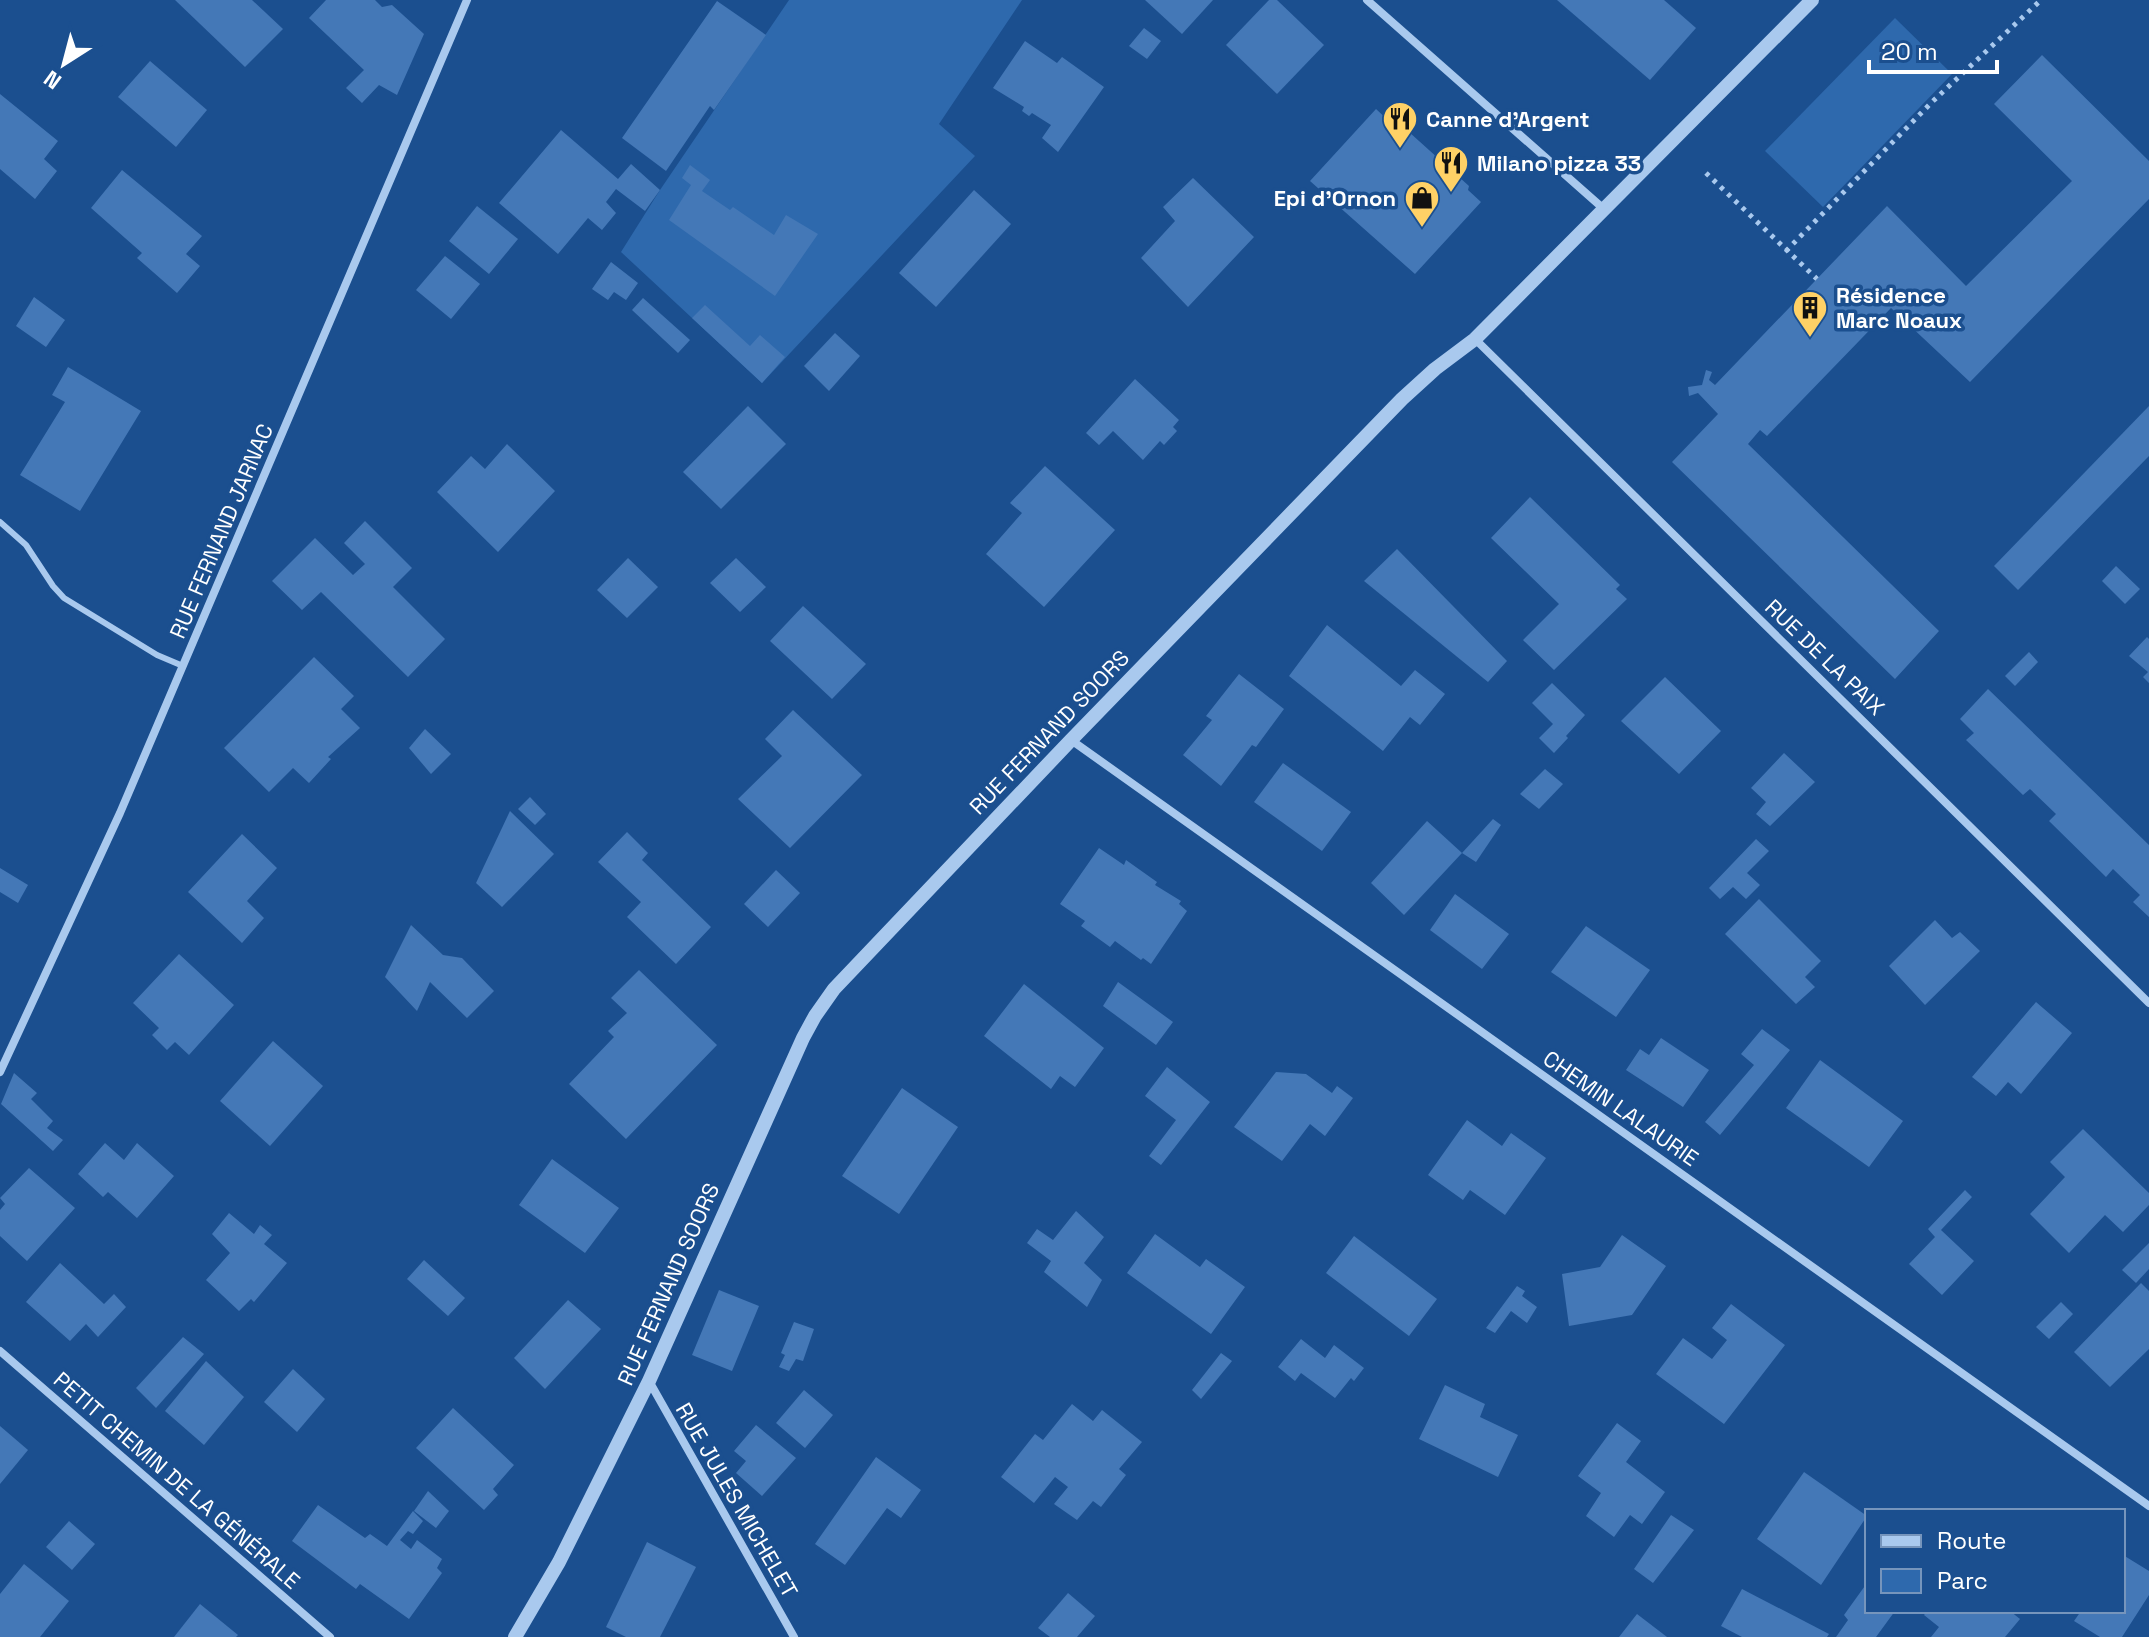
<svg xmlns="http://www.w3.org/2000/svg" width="2149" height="1637" font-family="'Space Grotesk',sans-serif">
  <rect width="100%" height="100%" fill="#1b4f8f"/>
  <g fill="#2e69ad">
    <path d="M789,0H1022L939,124L975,156L762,383L621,252L660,190Z"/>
    <path d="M1895,18L1952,74L1823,207L1765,151Z"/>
  </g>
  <g fill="#4478b7">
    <path d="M175,0H252L283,29L245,67Z"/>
    <path d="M326,0H375L382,7L392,5L424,34L397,95L379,85L362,103L346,88L364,70L309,18Z"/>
    <path d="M1145,0H1213L1182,34Z"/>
    <path d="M1269,0H1277L1324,45L1277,94L1226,45Z"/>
    <path d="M1557,0H1664L1696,28L1650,80Z"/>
    <path d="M717,1L766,35L714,110L710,106L666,171L622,138Z"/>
    <path d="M1144,28L1161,41L1147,59L1129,46Z"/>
    <path d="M1025,41L1057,63L1062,57L1104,87L1058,152L1042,138L1051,125L1032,113L1029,116L1022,111L1024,107L993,88Z"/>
    <path d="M2042,55L2149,161V199L1970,382L1891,308L1767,436L1760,430L1748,444L1939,631L1895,679L1672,462L1718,414L1698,393L1689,396L1688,387L1702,385L1706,370L1712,372L1709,380L1715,385L1887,206L1966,286L2072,181L1994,104Z"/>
    <path d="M150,61L207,110L176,147L118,97Z"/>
    <path d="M0,94L58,141L44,159L57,171L35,199L0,169Z"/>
    <path d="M1376,109L1405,136L1409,132L1469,186L1468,190L1481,202L1415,274L1310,181Z"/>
    <path d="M561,130L618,179L631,164L660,190L645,211L616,189L606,202L616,213L602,230L588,218L558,254L499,203Z"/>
    <path d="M690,165L710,180L702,191L730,210L733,207L774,235L786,215L818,234L775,296L669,220L691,185L682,178Z"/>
    <path d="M122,170L202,236L186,254L200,266L177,293L137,258L142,253L91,208Z"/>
    <path d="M1193,178L1254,237L1188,307L1141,258L1175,221L1163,207Z"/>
    <path d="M974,190L1011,224L936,307L899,273Z"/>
    <path d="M477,206L518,239L489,274L449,241Z"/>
    <path d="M445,256L480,284L451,319L416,290Z"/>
    <path d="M611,262L638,283L626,300L614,292L608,300L592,289Z"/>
    <path d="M34,297L65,320L46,347L16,326Z"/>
    <path d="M643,298L690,340L678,353L632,310Z"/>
    <path d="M705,305L750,346L760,335L785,357L762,383L692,318Z"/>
    <path d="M835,333L860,356L829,391L804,366Z"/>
    <path d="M68,367L141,411L80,511L20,475L65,402L52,395Z"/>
    <path d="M1135,379L1179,420L1173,427L1177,431L1164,445L1160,441L1143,460L1113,431L1099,445L1086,433Z"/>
    <path d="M748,406L786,444L721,509L683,472Z"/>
    <path d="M2149,406V456L2018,590L1994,566Z"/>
    <path d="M507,444L555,491L498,552L437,492L471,456L485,469Z"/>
    <path d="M1045,466L1115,530L1044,607L986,554L1022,513L1010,503Z"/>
    <path d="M1530,497L1620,585L1616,589L1627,599L1554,670L1523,640L1559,604L1491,538Z"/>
    <path d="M365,521L412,568L393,587L445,639L408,677L321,592L302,610L272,581L315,538L353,575L365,564L344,543Z"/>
    <path d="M1397,549L1507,661L1488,682L1364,581Z"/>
    <path d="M628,558L658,587L627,618L597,590Z"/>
    <path d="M736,558L766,587L740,612L710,583Z"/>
    <path d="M2116,566L2140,589L2125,604L2102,581Z"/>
    <path d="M803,606L866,664L832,699L770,641Z"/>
    <path d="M1327,625L1401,686L1415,670L1445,694L1420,725L1410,717L1383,751L1289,676Z"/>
    <path d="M2147,637L2149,639V683L2143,677L2148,672L2129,656Z"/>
    <path d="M2029,652L2038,662L2015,686L2005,676Z"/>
    <path d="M314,657L354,696L341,709L360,728L328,757L331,759L309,783L293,768L269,792L224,748Z"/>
    <path d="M1239,674L1284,709L1256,747L1252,745L1221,786L1183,755L1212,720L1206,716Z"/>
    <path d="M1665,677L1721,731L1679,774L1621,721Z"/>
    <path d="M1552,683L1585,715L1566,736L1568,738L1554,753L1539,738L1553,724L1532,703Z"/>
    <path d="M1988,689L2149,845V917L2133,902L2140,895L2113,869L2106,877L2049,821L2056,814L2030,789L2023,795L1966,740L1974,733L1960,719Z"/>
    <path d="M793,710L862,775L790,848L738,799L782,756L765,739Z"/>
    <path d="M425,729L451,754L431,774L409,748Z"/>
    <path d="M1784,753L1815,782L1770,826L1756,814L1766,802L1751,788Z"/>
    <path d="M1283,763L1351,812L1322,851L1254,802Z"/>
    <path d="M1545,769L1563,784L1539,809L1520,794Z"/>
    <path d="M530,797L546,814L535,825L518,809Z"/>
    <path d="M510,811L554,854L502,907L476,883Z"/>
    <path d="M1493,819L1501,825L1476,862L1462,853Z"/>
    <path d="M1427,821L1462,853L1404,915L1371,883Z"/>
    <path d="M627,832L648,853L642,860L711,927L676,964L627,917L641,902L598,862Z"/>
    <path d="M242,834L277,868L247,901L264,918L242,943L188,892Z"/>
    <path d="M1756,839L1769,851L1747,873L1760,885L1746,899L1733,887L1720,899L1709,888Z"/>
    <path d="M1099,848L1124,865L1126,860L1157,882L1155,885L1181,901L1179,904L1187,911L1151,964L1143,958L1141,960L1115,941L1110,947L1081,926L1085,921L1060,904Z"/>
    <path d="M0,868L28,885L18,903L0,892Z"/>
    <path d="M776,870L800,893L768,927L744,904Z"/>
    <path d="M1455,894L1509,934L1482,969L1430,930Z"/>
    <path d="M1759,899L1821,961L1805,977L1815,987L1796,1004L1725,934Z"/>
    <path d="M1935,920L1952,938L1960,932L1980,951L1925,1005L1889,966Z"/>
    <path d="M411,925L443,955L462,958L494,991L467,1018L430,982L417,1011L385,977Z"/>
    <path d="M1586,926L1650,970L1616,1017L1551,972Z"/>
    <path d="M179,954L234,1005L189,1055L175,1042L167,1050L152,1035L159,1028L133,1003Z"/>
    <path d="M639,970L717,1045L626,1139L569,1084L614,1037L608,1031L627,1013L611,998Z"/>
    <path d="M1118,982L1173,1022L1156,1045L1103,1006Z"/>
    <path d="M1024,984L1104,1048L1075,1087L1060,1076L1051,1089L984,1036Z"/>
    <path d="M2036,1002L2072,1033L2021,1094L2008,1082L1996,1096L1972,1077Z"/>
    <path d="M1762,1029L1790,1050L1720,1135L1705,1122L1754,1065L1741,1054Z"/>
    <path d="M1661,1038L1709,1070L1683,1107L1626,1070L1640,1049L1649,1055Z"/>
    <path d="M273,1041L323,1086L270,1146L220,1101Z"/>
    <path d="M1820,1060L1903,1121L1869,1167L1786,1108Z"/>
    <path d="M1167,1067L1210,1102L1161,1165L1149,1156L1176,1120L1145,1096Z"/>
    <path d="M1276,1072L1306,1074L1332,1093L1337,1086L1353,1098L1325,1136L1310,1124L1282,1161L1234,1127Z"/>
    <path d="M14,1073L37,1093L31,1099L53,1121L47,1128L63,1140L53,1151L1,1104Z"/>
    <path d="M902,1088L958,1127L899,1214L842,1176Z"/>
    <path d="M1467,1120L1502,1146L1511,1133L1546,1158L1505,1215L1470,1190L1463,1200L1428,1175Z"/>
    <path d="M2083,1129L2149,1193V1205L2123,1232L2105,1215L2069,1253L2030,1214L2065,1177L2050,1162Z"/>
    <path d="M105,1143L124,1160L137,1143L174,1176L137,1218L108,1192L103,1197L78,1174Z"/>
    <path d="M552,1159L619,1208L585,1253L519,1205Z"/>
    <path d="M29,1168L75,1208L27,1261L0,1236V1210L5,1204L0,1198Z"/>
    <path d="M1965,1190L1972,1197L1941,1230L1974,1261L1942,1295L1909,1264L1935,1237L1928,1229Z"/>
    <path d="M1076,1211L1104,1237L1084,1263L1102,1280L1087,1307L1044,1272L1051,1261L1027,1243L1037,1229L1053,1240Z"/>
    <path d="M229,1213L254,1234L260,1225L272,1235L264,1244L287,1263L254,1302L251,1299L239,1311L206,1280L230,1253L212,1234Z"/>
    <path d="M1155,1234L1200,1267L1206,1259L1245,1287L1211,1334L1127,1273Z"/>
    <path d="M1622,1235L1666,1266L1632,1315L1569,1326L1562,1274L1600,1267Z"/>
    <path d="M1354,1236L1437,1299L1409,1336L1326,1273Z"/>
    <path d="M2149,1243V1269L2136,1283L2122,1270Z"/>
    <path d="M424,1260L465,1298L448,1316L407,1279Z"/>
    <path d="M60,1263L104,1304L114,1294L126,1307L98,1337L86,1324L70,1341L26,1302Z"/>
    <path d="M2141,1283L2149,1291V1349L2110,1387L2074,1352Z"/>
    <path d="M1517,1286L1525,1291L1522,1296L1537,1307L1527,1323L1511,1311L1495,1333L1486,1328Z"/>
    <path d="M719,1290L759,1306L732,1371L692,1355Z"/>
    <path d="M568,1300L601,1329L545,1389L514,1358Z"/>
    <path d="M2061,1302L2073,1314L2049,1339L2036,1327Z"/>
    <path d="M1731,1304L1785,1345L1724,1424L1656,1374L1683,1338L1712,1359L1727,1340L1712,1328Z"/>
    <path d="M794,1322L814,1329L803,1361L796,1359L789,1371L779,1367L785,1355L781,1353Z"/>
    <path d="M183,1337L204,1354L156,1408L136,1388Z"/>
    <path d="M1301,1339L1325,1358L1334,1345L1364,1368L1354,1381L1351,1378L1335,1398L1301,1373L1295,1381L1278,1367Z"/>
    <path d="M1221,1353L1232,1361L1201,1399L1192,1390Z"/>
    <path d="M206,1361L244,1397L204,1445L165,1411Z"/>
    <path d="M293,1369L325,1399L297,1432L264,1402Z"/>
    <path d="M1445,1385L1485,1404L1480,1417L1518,1435L1498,1477L1419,1439Z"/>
    <path d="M804,1390L833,1415L805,1448L776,1423Z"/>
    <path d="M1072,1404L1093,1421L1102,1410L1142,1442L1119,1469L1126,1475L1101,1507L1093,1501L1077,1520L1054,1504L1068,1487L1055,1477L1034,1503L1001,1477L1035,1434L1043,1440Z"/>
    <path d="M453,1408L514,1465L493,1489L498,1495L484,1510L416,1448Z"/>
    <path d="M1617,1423L1641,1441L1626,1462L1665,1492L1642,1524L1630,1515L1614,1537L1586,1516L1601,1493L1578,1476Z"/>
    <path d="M756,1425L796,1458L762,1496L736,1473L746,1461L734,1451Z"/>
    <path d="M0,1426L28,1450L0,1484Z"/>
    <path d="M876,1457L921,1490L901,1518L887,1508L845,1565L815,1544Z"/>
    <path d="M1804,1472L1867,1516L1821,1585L1757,1539Z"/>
    <path d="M428,1491L449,1511L436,1528L414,1511Z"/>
    <path d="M318,1505L365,1538L370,1534L387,1546L413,1511L423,1521L413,1534L408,1531L400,1540L411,1549L417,1540L442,1559L437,1568L442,1573L409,1619L360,1584L356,1589L292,1541Z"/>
    <path d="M1671,1515L1694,1530L1653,1583L1634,1569Z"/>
    <path d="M69,1521L95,1544L72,1570L46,1547Z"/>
    <path d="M647,1542L696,1567L660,1637H626L606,1627Z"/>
    <path d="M2123,1555L2149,1571V1595L2122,1637H2100L2074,1621L2081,1611H2123Z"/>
    <path d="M24,1564L69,1601L40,1637H0V1594Z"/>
    <path d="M1867,1583V1611H1895L1876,1637H1836L1848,1620L1844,1615Z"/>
    <path d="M1742,1589L1829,1634L1827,1637H1742L1721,1626Z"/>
    <path d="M1068,1593L1095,1616L1077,1637H1050L1038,1628Z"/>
    <path d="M200,1604L238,1635L236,1637H174Z"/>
    <path d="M1927,1611H2010L2020,1619L2005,1637H1931L1939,1627L1924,1615Z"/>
    <path d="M1637,1614L1667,1637H1619Z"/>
  </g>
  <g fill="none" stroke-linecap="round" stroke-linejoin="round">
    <g stroke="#a9c9ee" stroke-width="5" stroke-dasharray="4 6" stroke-linecap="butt">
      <path d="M1706,173L1817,279"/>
      <path d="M1786,251L1932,102L2041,0"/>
    </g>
    <path stroke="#a9c9ee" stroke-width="6" d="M0,522L26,545L53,586L64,598L157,655L183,666"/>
    <g stroke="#a9c9ee" stroke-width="8">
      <path d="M1367,0L1605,210"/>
      <path d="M1475,339L2149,1003"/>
      <path d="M1071,740L2149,1506"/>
      <path d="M0,1072L120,813L467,0"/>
      <path d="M0,1351L330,1637"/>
      <path d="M649,1381L794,1637"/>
    </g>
    <path stroke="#a9c9ee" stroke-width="14" d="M515,1637L559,1562L649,1381L803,1038L815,1016L834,989L1071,740L1402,399L1435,369L1475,339L1812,0"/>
  </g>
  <defs>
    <symbol id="restaurant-pin" viewBox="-11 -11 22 30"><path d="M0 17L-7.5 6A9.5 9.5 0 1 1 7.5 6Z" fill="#ffd166" stroke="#1b4f8f"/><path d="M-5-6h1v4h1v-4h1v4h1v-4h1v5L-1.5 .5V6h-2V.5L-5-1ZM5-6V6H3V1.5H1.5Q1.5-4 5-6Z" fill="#111"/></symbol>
    <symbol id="shop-pin" viewBox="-11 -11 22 30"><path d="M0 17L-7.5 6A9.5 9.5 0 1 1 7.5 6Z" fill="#ffd166" stroke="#1b4f8f"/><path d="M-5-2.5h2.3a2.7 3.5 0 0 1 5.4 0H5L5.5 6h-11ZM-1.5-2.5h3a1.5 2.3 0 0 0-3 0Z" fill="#111"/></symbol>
    <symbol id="building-pin" viewBox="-11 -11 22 30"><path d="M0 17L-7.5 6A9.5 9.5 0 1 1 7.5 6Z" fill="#ffd166" stroke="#1b4f8f"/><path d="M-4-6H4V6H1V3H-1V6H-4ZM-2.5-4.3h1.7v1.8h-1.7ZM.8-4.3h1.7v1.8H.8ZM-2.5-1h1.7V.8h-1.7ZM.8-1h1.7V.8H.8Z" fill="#111"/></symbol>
  </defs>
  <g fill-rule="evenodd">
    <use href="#restaurant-pin" x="1380" y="99" width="40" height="54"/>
    <use href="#restaurant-pin" x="1431" y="143" width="40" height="54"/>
    <use href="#shop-pin" x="1402" y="178" width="40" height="54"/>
    <use href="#building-pin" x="1790" y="288" width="40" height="54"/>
  </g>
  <g text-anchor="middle" stroke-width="7" stroke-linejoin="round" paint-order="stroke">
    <g font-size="22" font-weight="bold" fill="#fff" stroke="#1b4f8f" text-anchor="start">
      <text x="1426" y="127">Canne d’Argent</text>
      <text x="1477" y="171">Milano pizza 33</text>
      <text x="1396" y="206" text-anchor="end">Epi d'Ornon</text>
      <text x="1836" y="303">Résidence<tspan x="1836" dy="25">Marc Noaux</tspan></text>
    </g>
    <g font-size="22" fill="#fff" stroke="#1b4f8f">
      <text transform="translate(221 531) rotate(-67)" y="8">RUE FERNAND JARNAC</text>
      <text transform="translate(1825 657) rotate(44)" y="8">RUE DE LA PAIX</text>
      <text transform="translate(1049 732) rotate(-46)" y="8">RUE FERNAND SOORS</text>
      <text transform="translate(1621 1108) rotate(35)" y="8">CHEMIN LALAURIE</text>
      <text transform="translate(668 1284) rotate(-66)" y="8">RUE FERNAND SOORS</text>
      <text transform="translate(177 1480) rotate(41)" y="8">PETIT CHEMIN DE LA GÉNÉRALE</text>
      <text transform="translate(737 1500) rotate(60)" y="8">RUE JULES MICHELET</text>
    </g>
  </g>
  <rect x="1865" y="1509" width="260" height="104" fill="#1b4f8f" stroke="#7695bc" stroke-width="2"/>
  <rect x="1881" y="1535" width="40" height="12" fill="#a9c9ee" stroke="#7695bc" stroke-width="2"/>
  <text x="1937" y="1549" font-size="24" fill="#ffffff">Route</text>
  <rect x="1881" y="1569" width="40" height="24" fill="#2e69ad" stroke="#7695bc" stroke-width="2"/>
  <text x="1937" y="1589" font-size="24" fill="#ffffff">Parc</text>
  <g transform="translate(64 64) rotate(216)" stroke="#1b4f8f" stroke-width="6" paint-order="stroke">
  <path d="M0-6L14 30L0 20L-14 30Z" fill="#ffffff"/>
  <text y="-12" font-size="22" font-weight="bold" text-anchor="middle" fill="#ffffff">N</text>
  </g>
  <path d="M1869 60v12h128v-12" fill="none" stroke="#ffffff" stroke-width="4"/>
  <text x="1881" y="60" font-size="24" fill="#ffffff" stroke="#1b4f8f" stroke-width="6" paint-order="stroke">20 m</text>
</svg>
